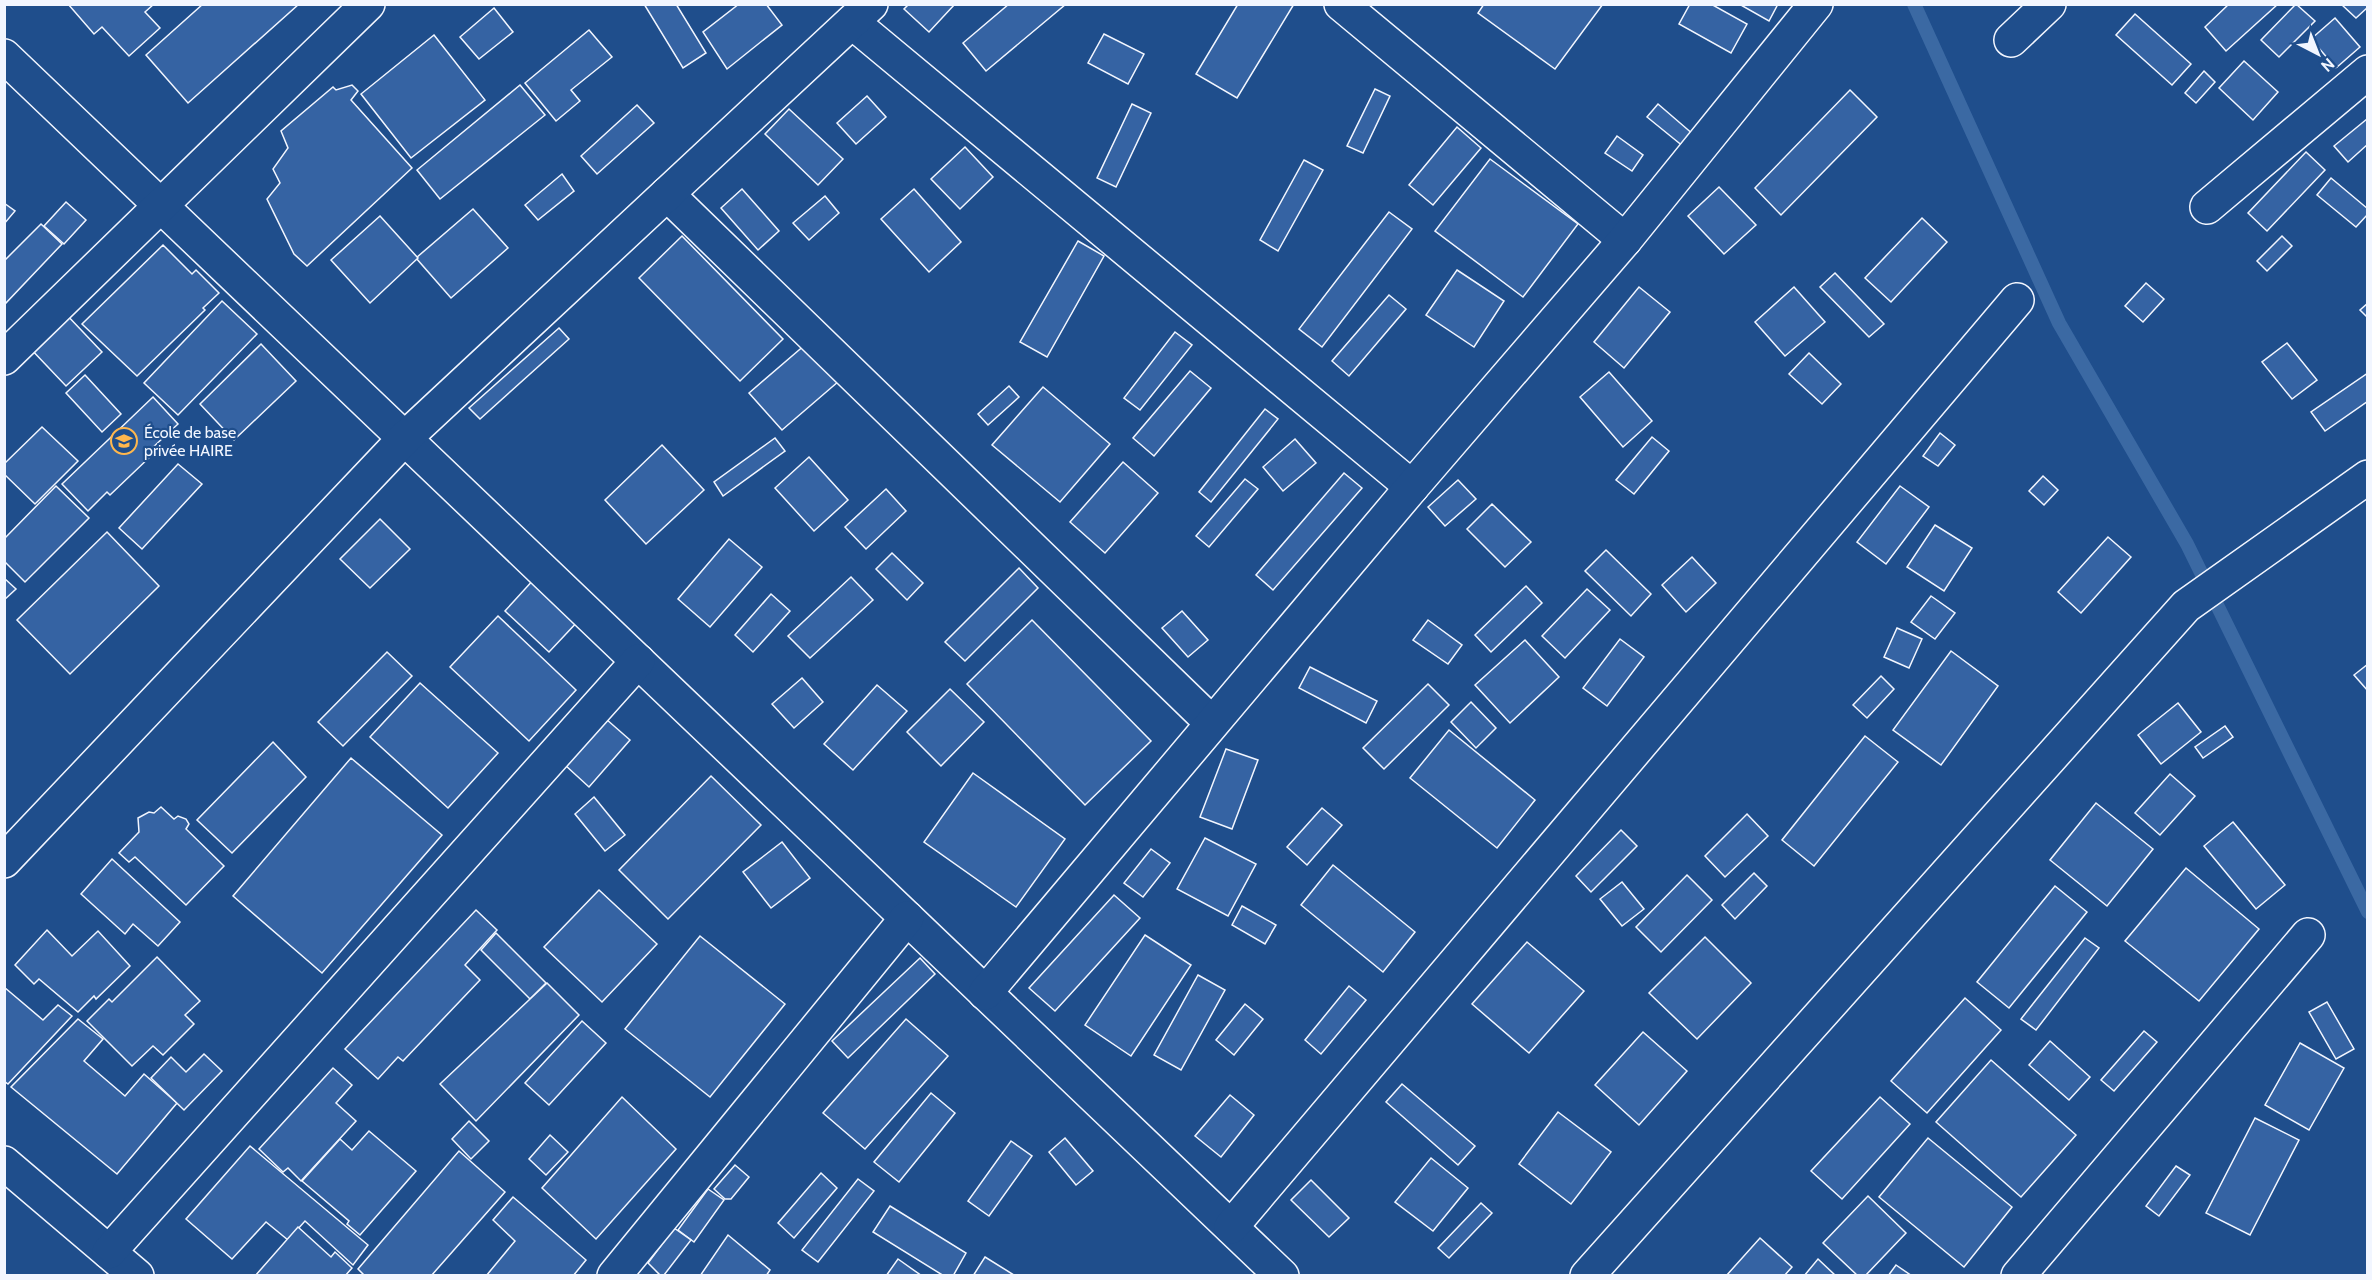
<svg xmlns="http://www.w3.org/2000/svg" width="2372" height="1280" font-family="Cabin,sans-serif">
  <rect width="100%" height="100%" fill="#1f4e8c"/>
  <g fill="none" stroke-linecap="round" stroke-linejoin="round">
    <path stroke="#3b69a3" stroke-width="14" d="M1914,4L2059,323L2187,544L2368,912"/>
  </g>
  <g fill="#3563a3" stroke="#f2f6ff" stroke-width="1.5">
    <path d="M68,4H154L145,12L160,28L129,56L102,27L94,34Z"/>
    <path d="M203,4H299L188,103L146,55Z"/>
    <path d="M644,4H676L706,53L683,68Z"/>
    <path d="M739,4H766L782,25L727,69L703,32Z"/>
    <path d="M909,4H955L929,32L904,9Z"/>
    <path d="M1009,4H1066L986,71L963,43Z"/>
    <path d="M1238,4H1294L1237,98L1196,74Z"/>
    <path d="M1484,4H1603L1555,69L1478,13Z"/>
    <path d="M1690,4H1711L1747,24L1731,53L1679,24Z"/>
    <path d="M1739,4H1778L1769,21Z"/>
    <path d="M2229,4H2278L2226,51L2205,27Z"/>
    <path d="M2296,4L2315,21L2279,57L2261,40Z"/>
    <path d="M2341,4H2368V7L2356,18Z"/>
    <path d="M494,8L513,32L479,59L460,37Z"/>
    <path d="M2135,14L2191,64L2172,85L2116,35Z"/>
    <path d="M2335,18L2360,47L2336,68L2311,39Z"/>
    <path d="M589,30L612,57L571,90L580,101L556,121L525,83Z"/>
    <path d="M1104,34L1144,54L1128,84L1088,63Z"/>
    <path d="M434,35L485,100L411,158L361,94Z"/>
    <path d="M2244,61L2278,92L2253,120L2219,88Z"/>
    <path d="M2204,71L2215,82L2196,103L2185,93Z"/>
    <path d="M352,85L358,91L351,100L412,168L307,266L294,254L267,199L280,183L273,169L288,148L281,131L333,87L336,90Z"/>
    <path d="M520,85L545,115L440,199L417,170Z"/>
    <path d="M1375,89L1390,96L1363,153L1347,146Z"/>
    <path d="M1850,90L1877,117L1781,215L1755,188Z"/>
    <path d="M867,96L886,117L856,144L837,123Z"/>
    <path d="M1132,104L1151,113L1116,187L1097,178Z"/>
    <path d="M1658,104L1694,135L1684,147L1647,117Z"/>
    <path d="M637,105L654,123L597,174L581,156Z"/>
    <path d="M789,109L843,159L818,185L765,134Z"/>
    <path d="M2367,119L2368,144L2348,162L2334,146Z"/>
    <path d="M1457,127L1481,148L1433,205L1409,185Z"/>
    <path d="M1617,136L1643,155L1632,171L1605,153Z"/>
    <path d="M965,147L993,177L960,209L931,179Z"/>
    <path d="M2306,152L2325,170L2267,231L2248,213Z"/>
    <path d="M1490,159L1578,224L1523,297L1435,231Z"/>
    <path d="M1304,160L1323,170L1278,251L1260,240Z"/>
    <path d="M562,174L574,191L538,220L525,205Z"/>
    <path d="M2331,178L2368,209V214L2356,227L2317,195Z"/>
    <path d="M1719,187L1756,225L1724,254L1688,216Z"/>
    <path d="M742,189L779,231L758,250L721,208Z"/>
    <path d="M914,189L961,242L929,272L881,219Z"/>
    <path d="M825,196L839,213L809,240L793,223Z"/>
    <path d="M66,202L86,220L64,244L44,226Z"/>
    <path d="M4,203L15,211L4,224Z"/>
    <path d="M473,209L508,248L451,298L416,258Z"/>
    <path d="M1389,212L1412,229L1322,347L1299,329Z"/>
    <path d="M380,216L418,258L370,303L331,260Z"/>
    <path d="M1922,218L1947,242L1891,302L1865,278Z"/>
    <path d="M41,224L62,244L4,305V261Z"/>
    <path d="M682,236L783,339L740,381L639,278Z"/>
    <path d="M2282,236L2292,246L2267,271L2257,261Z"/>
    <path d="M1078,241L1104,256L1047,357L1020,342Z"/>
    <path d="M163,245L192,274L196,270L219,293L203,308L205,310L137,376L82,324Z"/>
    <path d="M1457,270L1504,301L1474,347L1426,315Z"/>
    <path d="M1835,273L1884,324L1869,337L1820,287Z"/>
    <path d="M2146,283L2164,299L2143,322L2125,306Z"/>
    <path d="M1639,287L1670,312L1624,368L1594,342Z"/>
    <path d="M1794,287L1825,322L1785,356L1755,322Z"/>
    <path d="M1389,295L1406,309L1349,376L1332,361Z"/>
    <path d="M222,301L257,334L178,415L144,383Z"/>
    <path d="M2368,303V318L2360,310Z"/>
    <path d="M64,312L102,352L66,386L28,346Z"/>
    <path d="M559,328L569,339L480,419L469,408Z"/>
    <path d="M1175,332L1192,345L1140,410L1124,398Z"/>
    <path d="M2287,343L2317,380L2292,399L2262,362Z"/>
    <path d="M261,344L296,381L234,440L200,404Z"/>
    <path d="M806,344L839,381L782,430L749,393Z"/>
    <path d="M1809,353L1841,384L1822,404L1789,374Z"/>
    <path d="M1190,371L1211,388L1154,456L1133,438Z"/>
    <path d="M1609,372L1652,421L1623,447L1580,397Z"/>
    <path d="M2368,373V401L2325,431L2311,412Z"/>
    <path d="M85,375L121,414L102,432L66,393Z"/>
    <path d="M1009,386L1019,397L988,425L978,414Z"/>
    <path d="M1043,387L1110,444L1060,502L992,445Z"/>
    <path d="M153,397L178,424L150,450L153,454L110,495L107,492L88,511L62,484Z"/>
    <path d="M1265,409L1278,419L1211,502L1199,492Z"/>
    <path d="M42,427L78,461L35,504L4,474V464Z"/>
    <path d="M1940,433L1955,445L1938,466L1923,456Z"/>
    <path d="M1652,437L1669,451L1634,494L1616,480Z"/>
    <path d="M775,438L785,451L723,496L714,482Z"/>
    <path d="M1295,439L1316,463L1283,491L1263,467Z"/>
    <path d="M662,445L704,490L646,544L605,500Z"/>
    <path d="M809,457L848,500L814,531L775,488Z"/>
    <path d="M1123,462L1158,493L1105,553L1070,522Z"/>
    <path d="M178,464L202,484L142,549L119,528Z"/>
    <path d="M1344,473L1362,488L1273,590L1256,575Z"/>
    <path d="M2043,476L2058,490L2044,505L2029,491Z"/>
    <path d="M1245,479L1258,489L1209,547L1196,536Z"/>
    <path d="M1458,480L1476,499L1445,526L1428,507Z"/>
    <path d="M56,486L89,518L25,582L4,561V539Z"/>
    <path d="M1900,486L1929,507L1886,564L1857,542Z"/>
    <path d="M886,489L906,511L866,549L845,527Z"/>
    <path d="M1492,504L1531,542L1505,567L1467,529Z"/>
    <path d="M380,519L410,549L370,588L340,559Z"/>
    <path d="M1935,525L1972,548L1944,591L1907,567Z"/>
    <path d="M107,532L159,586L70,674L17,620Z"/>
    <path d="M2108,537L2131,557L2081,613L2058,592Z"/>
    <path d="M729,539L762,567L710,627L678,599Z"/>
    <path d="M1606,550L1651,594L1631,616L1585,571Z"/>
    <path d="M892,553L923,583L907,600L876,569Z"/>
    <path d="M1692,557L1716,583L1686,612L1662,585Z"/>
    <path d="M1019,568L1038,588L965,661L945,642Z"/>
    <path d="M851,577L873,600L810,658L788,636Z"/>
    <path d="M4,578L16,589L4,600Z"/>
    <path d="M535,578L580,619L549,652L505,611Z"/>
    <path d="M1526,586L1542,603L1491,652L1475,635Z"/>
    <path d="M1587,589L1610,610L1565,658L1542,636Z"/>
    <path d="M771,594L790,611L753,652L735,635Z"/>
    <path d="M1931,596L1955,613L1935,639L1911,622Z"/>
    <path d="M1182,611L1208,640L1188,657L1162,628Z"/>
    <path d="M498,616L576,690L529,741L450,667Z"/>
    <path d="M1032,620L1151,741L1085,805L967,684Z"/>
    <path d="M1428,620L1462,645L1448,664L1413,640Z"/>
    <path d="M1897,628L1922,639L1909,668L1884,657Z"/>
    <path d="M1620,639L1644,657L1607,706L1583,688Z"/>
    <path d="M1525,640L1559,677L1510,723L1475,685Z"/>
    <path d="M1951,651L1998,686L1941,765L1893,730Z"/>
    <path d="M387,652L412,676L343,746L318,722Z"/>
    <path d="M2368,664V691L2354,675Z"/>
    <path d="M1310,667L1377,701L1366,723L1299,688Z"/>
    <path d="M1881,676L1894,689L1867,718L1853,705Z"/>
    <path d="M802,678L823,702L794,728L772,704Z"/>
    <path d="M420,683L498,753L448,808L370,737Z"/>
    <path d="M1428,684L1449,705L1384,769L1363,748Z"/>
    <path d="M877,685L907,711L853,770L824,744Z"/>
    <path d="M950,689L984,722L941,766L907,732Z"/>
    <path d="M1471,702L1496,728L1476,748L1451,722Z"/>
    <path d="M2178,703L2201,732L2161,764L2138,735Z"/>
    <path d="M606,719L630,740L589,787L565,765Z"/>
    <path d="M2225,726L2233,737L2203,758L2195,747Z"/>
    <path d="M1449,730L1535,800L1497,848L1410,778Z"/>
    <path d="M1865,736L1898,762L1814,866L1782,840Z"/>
    <path d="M273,742L306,777L232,853L197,820Z"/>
    <path d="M1226,749L1258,760L1232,829L1200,817Z"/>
    <path d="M351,758L442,835L322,973L233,896Z"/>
    <path d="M973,773L1065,839L1016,907L924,842Z"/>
    <path d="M2170,774L2195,796L2160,835L2135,813Z"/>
    <path d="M711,776L761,825L668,919L619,870Z"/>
    <path d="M594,797L625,835L605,851L575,814Z"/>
    <path d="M2096,803L2153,849L2107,906L2050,860Z"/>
    <path d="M161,807L174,819L178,816L186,819L189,824L186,829L224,866L186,905L135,857L129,862L119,853L139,832L138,818L149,812L154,813Z"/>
    <path d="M1322,808L1342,825L1307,865L1287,847Z"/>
    <path d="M1747,814L1768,836L1725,877L1705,856Z"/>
    <path d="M2233,822L2285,885L2256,909L2204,846Z"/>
    <path d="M1621,830L1637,846L1591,892L1576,876Z"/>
    <path d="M1205,838L1256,864L1228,916L1177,889Z"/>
    <path d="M782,842L810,878L771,908L743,872Z"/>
    <path d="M1151,849L1170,863L1143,897L1124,883Z"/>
    <path d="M112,859L180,922L158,946L133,924L125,934L81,894Z"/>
    <path d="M1333,865L1415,932L1383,972L1301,905Z"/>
    <path d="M2186,868L2259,929L2199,1001L2125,941Z"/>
    <path d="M1754,873L1767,886L1735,919L1722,905Z"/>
    <path d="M1687,875L1712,900L1661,952L1636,927Z"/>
    <path d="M1622,882L1644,909L1622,926L1600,899Z"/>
    <path d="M2055,886L2087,912L2009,1008L1977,982Z"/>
    <path d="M599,890L657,944L602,1002L544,947Z"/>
    <path d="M1114,895L1140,918L1055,1011L1029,988Z"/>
    <path d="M1242,906L1276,925L1265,944L1232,925Z"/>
    <path d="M476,910L497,930L465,965L480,980L403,1061L398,1057L378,1079L345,1049Z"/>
    <path d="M47,930L72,956L98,931L130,966L96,999L94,996L78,1012L39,979L34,984L15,965Z"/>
    <path d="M496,933L546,983L530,999L481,950Z"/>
    <path d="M1145,935L1191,965L1131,1056L1085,1025Z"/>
    <path d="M700,936L785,1004L710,1097L625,1029Z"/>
    <path d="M1705,937L1751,983L1697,1039L1649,993Z"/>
    <path d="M2085,938L2099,948L2036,1030L2021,1019Z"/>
    <path d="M1527,942L1584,991L1529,1053L1472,1004Z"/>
    <path d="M157,957L200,1001L185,1015L194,1024L163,1055L153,1046L132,1066L87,1021L109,999L112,1002Z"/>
    <path d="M920,958L935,974L848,1058L832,1041Z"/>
    <path d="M1198,975L1225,990L1181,1070L1154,1055Z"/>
    <path d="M547,983L579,1015L476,1121L440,1084Z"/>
    <path d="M1349,986L1366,1000L1321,1054L1305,1040Z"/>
    <path d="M4,987L43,1020L58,1005L72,1016L8,1084L4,1081Z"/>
    <path d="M1965,998L2001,1030L1927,1113L1891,1081Z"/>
    <path d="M2327,1002L2354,1049L2336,1059L2309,1012Z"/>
    <path d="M1245,1004L1263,1019L1234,1055L1216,1040Z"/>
    <path d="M78,1019L103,1039L84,1061L125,1096L144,1074L177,1103L117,1174L11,1087Z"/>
    <path d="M906,1019L948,1056L865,1149L823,1113Z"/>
    <path d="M582,1021L606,1043L549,1105L525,1083Z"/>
    <path d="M2144,1031L2157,1042L2114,1091L2101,1080Z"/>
    <path d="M1643,1032L1687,1071L1639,1125L1595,1085Z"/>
    <path d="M2050,1041L2090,1077L2069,1100L2029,1065Z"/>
    <path d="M2300,1043L2344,1068L2309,1130L2265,1105Z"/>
    <path d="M204,1054L222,1071L184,1110L151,1078L171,1057L186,1072Z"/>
    <path d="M1991,1060L2076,1135L2021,1197L1936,1122Z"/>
    <path d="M333,1068L352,1085L336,1103L356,1121L301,1181L288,1168L283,1172L259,1149Z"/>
    <path d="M1402,1084L1475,1146L1458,1165L1386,1102Z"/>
    <path d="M931,1093L955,1113L899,1182L874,1162Z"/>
    <path d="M1230,1095L1254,1115L1221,1157L1195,1136Z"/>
    <path d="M622,1097L676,1149L596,1239L542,1188Z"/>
    <path d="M1880,1097L1910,1124L1842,1199L1811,1171Z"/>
    <path d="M1558,1112L1611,1152L1571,1204L1519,1164Z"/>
    <path d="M2255,1118L2299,1140L2250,1235L2206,1213Z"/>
    <path d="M469,1121L489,1141L471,1159L452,1139Z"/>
    <path d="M369,1131L416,1171L360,1235L347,1224L349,1221L302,1181L340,1139L352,1150Z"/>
    <path d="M550,1135L568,1152L546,1175L529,1159Z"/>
    <path d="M1065,1138L1093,1171L1076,1185L1049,1152Z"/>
    <path d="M1928,1138L2012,1207L1964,1267L1879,1197Z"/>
    <path d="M1011,1141L1032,1156L989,1216L968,1201Z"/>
    <path d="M250,1146L368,1245L353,1265L305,1221L288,1240L266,1222L232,1259L186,1219Z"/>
    <path d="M459,1151L505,1192L431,1276H365L358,1269Z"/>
    <path d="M1431,1158L1468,1188L1433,1231L1395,1202Z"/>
    <path d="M735,1165L749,1177L731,1199H725L714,1189Z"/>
    <path d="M2176,1166L2190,1175L2159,1216L2146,1206Z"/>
    <path d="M821,1173L837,1188L794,1238L778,1223Z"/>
    <path d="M858,1179L874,1191L818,1262L802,1250Z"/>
    <path d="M1311,1180L1349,1218L1329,1237L1291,1200Z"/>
    <path d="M708,1189L724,1200L694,1242L678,1230Z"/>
    <path d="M1868,1196L1906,1233L1865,1276H1858L1823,1243Z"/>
    <path d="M513,1197L586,1260L573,1276H486L515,1241L493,1220Z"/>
    <path d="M1481,1203L1492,1213L1449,1258L1438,1248Z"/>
    <path d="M890,1206L966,1253L953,1276H944L873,1232Z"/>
    <path d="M298,1227L331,1257L335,1252L352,1268L345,1276H255Z"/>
    <path d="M674,1228L691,1240L664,1275H660L648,1263Z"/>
    <path d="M728,1235L770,1270L766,1276H700Z"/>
    <path d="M1760,1238L1792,1267L1784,1276H1726Z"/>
    <path d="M985,1257L1014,1275L973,1276Z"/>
    <path d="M898,1259L922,1276H886Z"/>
    <path d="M1818,1259L1836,1276H1804Z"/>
    <path d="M1896,1265L1912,1276H1888Z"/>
  </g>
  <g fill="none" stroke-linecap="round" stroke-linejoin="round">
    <defs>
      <g id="minor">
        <path d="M1341,4L1625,240"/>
        <path d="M852,22L1412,487"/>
        <path d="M2011,40L2049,4"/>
        <path d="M4,56L1282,1276"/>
        <path d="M667,194L1212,723"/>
        <path d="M2207,207L2368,72"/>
        <path d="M4,358L368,4"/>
        <path d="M4,861L405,438L871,4"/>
        <path d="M985,993L1412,487L1625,240L1816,4"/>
        <path d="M4,1163L137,1276"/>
        <path d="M1231,1227L2017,300"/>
        <path d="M109,1252L638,661"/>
        <path d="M614,1276L907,918"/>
        <path d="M1587,1276L2186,606L2368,477"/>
        <path d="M2018,1276L2308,935"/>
      </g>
    </defs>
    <use href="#minor" stroke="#f2f6ff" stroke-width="36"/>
    <use href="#minor" stroke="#1f4e8c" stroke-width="33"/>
  </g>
  <defs>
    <symbol id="school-ring" viewBox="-11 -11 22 22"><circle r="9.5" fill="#1f4e8c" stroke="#ffb74d" stroke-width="1.5"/><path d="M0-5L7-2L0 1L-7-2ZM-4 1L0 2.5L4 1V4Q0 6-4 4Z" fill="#ffb74d"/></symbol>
  </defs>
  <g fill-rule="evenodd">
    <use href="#school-ring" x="109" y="426" width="30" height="30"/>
  </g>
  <g text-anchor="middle" stroke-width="4.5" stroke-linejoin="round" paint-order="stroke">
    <g font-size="16" fill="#f2f6ff" stroke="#1f4e8c" text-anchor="start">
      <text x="144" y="438">École de base<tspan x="144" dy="18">privée HAIRE</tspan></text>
    </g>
  </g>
  <rect width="2372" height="1280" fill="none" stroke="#f2f6ff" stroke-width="12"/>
  <g transform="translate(2318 54) rotate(138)" stroke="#1f4e8c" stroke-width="4.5" paint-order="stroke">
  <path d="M0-4.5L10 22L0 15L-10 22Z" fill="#f2f6ff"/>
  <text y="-9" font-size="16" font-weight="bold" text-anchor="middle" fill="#f2f6ff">N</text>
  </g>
</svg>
